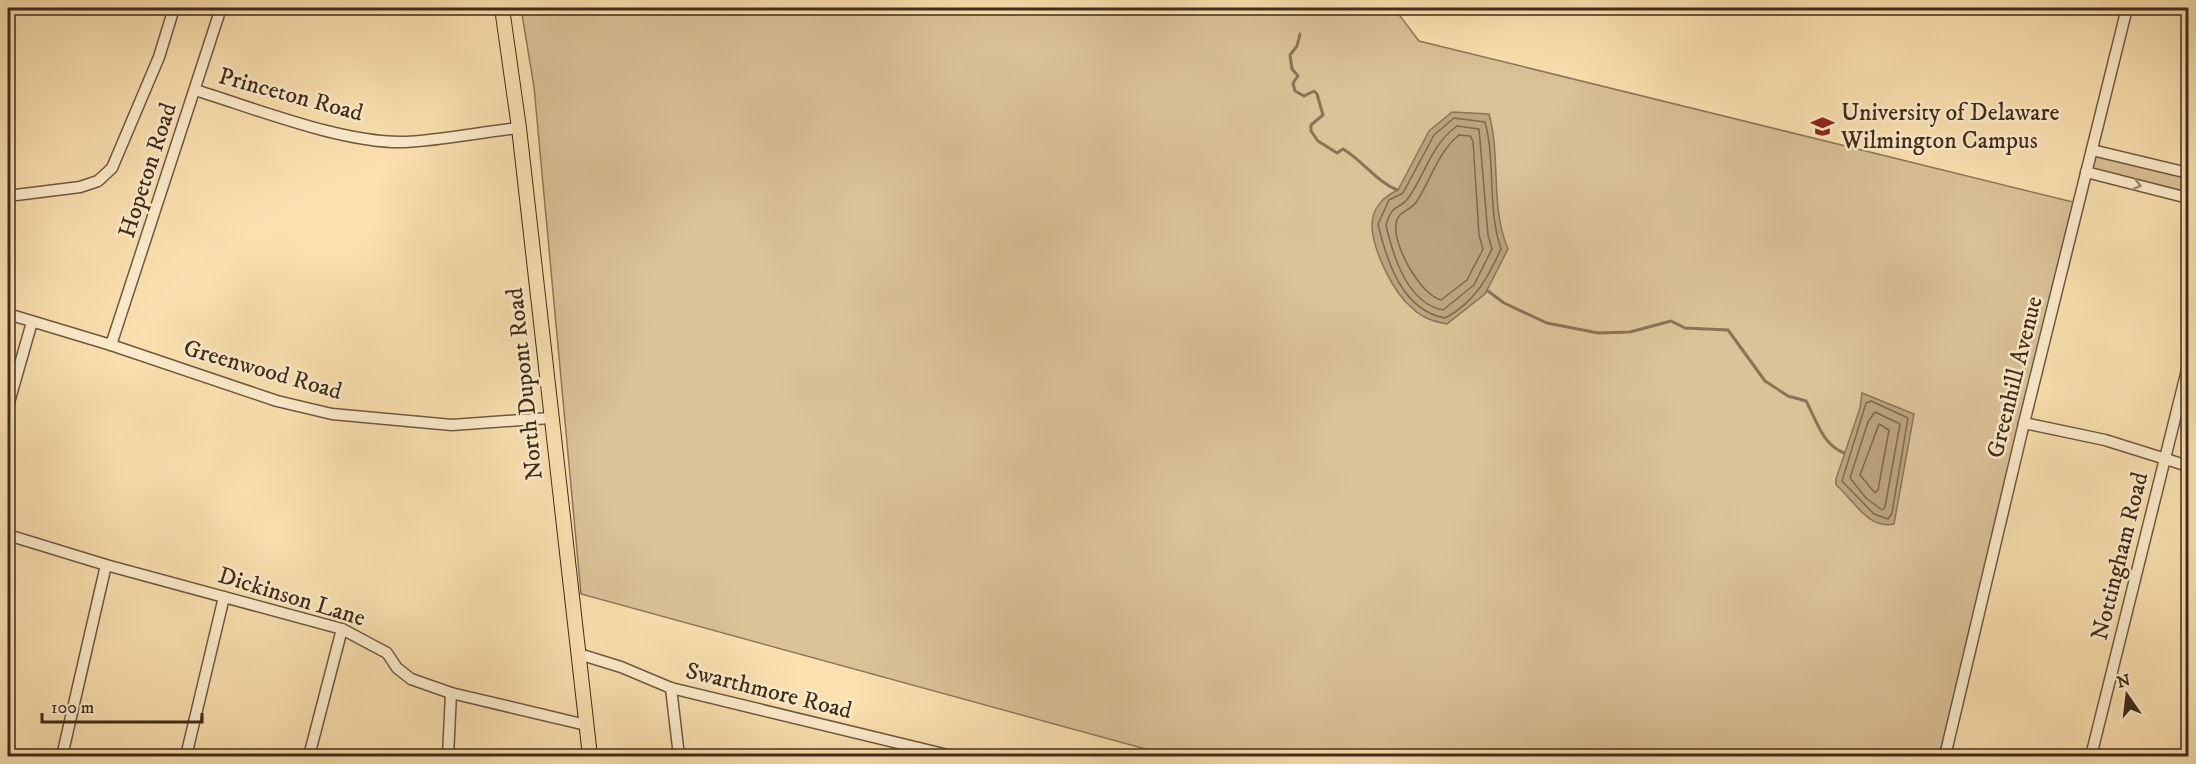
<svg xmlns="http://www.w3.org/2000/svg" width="2196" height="764" font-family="'IM FELL DW Pica',serif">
  <rect width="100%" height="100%" fill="#fbe1b0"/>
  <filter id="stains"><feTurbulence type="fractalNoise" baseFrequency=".00333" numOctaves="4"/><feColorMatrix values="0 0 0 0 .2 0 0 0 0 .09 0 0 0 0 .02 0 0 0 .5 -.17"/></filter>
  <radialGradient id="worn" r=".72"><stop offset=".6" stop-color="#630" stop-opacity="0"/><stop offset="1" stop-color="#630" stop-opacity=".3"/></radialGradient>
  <g fill="#dbc297" stroke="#8e7759" stroke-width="1.5">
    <path d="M521,8H1394L1419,41L2081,204L1939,756H1171L581,594L534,87Z"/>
    <path d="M2092,150L2188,173V198L2086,172Z"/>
  </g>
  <g fill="#bca37d" stroke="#8b7356" stroke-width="1.5">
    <path d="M1452,112L1489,114C1501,158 1490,207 1508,249L1485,294L1447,324C1432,321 1422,318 1411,307C1393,292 1372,249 1372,225C1372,208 1384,196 1398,190L1429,131Z"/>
    <path d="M1862,393L1914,414L1894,524C1868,530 1853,499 1836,485V479L1860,408Z"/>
  </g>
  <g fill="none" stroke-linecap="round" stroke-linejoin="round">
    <g stroke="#7e684c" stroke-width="1.5">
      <path d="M1454,118L1485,122C1496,163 1487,208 1501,249C1488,278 1474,303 1445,318C1402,310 1387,262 1378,224L1389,200L1403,193L1434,135Z"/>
      <path d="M1457,126L1479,129L1488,235L1492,249L1474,285L1443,310C1407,303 1393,256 1386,225C1393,201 1400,211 1409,197C1426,172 1432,144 1457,126Z"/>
      <path d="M1459,135L1470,136L1473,141L1479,235L1483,249L1467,280L1441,300C1420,294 1393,246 1396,224C1397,211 1411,211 1417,201C1431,179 1438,152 1459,135Z"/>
      <path d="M1871,401L1908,418L1892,513L1888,519L1874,514L1842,481L1866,403Z"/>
      <path d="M1875,412L1900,424L1885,507L1882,510L1866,498L1850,478L1868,422Z"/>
      <path d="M1879,424L1889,430L1878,490L1875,493L1860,475Z"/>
    </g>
    <g stroke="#8b7356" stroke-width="3">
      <path d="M1300,34L1297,46L1290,55L1292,69L1298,76L1293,83L1295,91L1304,96L1314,91L1317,94L1323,115L1311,125V131L1318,141L1337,153L1343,149C1363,161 1376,181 1397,190"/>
      <path d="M1488,291L1504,303L1547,323L1598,333L1630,332L1671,321L1685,328L1728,330L1765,381L1788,396L1806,401C1817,421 1822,444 1844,453"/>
    </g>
    <defs>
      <g id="minor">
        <path d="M195,90C254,108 344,144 405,142C443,140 481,132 519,128"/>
        <path d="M2092,150L2188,173"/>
        <path d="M2086,172L2188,198"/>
        <path d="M8,196L80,187L98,181L112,168L159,57L174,8"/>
        <path d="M8,314L111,345L277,401L332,414L452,425L550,418"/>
        <path d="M111,345L221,8"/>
        <path d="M8,406L32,322"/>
        <path d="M2024,423L2105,440L2188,466"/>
        <path d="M8,535L106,565L342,629L387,653L397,668L411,679L451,693L586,725"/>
        <path d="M579,654L621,667L671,688L952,756"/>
        <path d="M671,688L679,756"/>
        <path d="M62,756L106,565"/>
        <path d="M186,756L224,597"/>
        <path d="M309,756L342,629"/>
        <path d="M448,756L451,693"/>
        <path d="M1945,756L2024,423L2127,8"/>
        <path d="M2091,756L2188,366"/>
      </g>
      <path id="major" d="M502,8L519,128L590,756"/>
    </defs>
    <use href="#minor" stroke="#705940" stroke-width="13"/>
    <use href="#major" stroke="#412c1b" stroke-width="16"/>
    <use href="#minor" stroke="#fceccc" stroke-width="10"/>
    <use href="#major" stroke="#fbe1b0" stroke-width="14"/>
  </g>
  <defs><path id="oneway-chevron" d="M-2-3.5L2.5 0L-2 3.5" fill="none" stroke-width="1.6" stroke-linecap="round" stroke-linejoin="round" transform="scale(1.5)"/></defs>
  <use stroke="#9e8c74" href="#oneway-chevron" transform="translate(2137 185) rotate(14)"/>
  <defs>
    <symbol id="university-bare" viewBox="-9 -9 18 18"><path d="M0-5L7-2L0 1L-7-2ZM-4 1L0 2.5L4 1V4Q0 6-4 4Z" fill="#8f2418" stroke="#fceccc" stroke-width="2.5" paint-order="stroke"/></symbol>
  </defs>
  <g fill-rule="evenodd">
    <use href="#university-bare" x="1806" y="110" width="33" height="33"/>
  </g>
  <g text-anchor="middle" stroke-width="5" stroke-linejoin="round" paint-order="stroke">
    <g font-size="24" fill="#412c1b" stroke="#fceccc">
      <text transform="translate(291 94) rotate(15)" y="8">Princeton Road</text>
      <text transform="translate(147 170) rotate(-72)" y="8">Hopeton Road</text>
      <text transform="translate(263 369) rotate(16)" y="8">Greenwood Road</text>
      <text transform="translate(2014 377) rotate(-76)" y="8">Greenhill Avenue</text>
      <text transform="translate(524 384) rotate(-96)" y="8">North Dupont Road</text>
      <text transform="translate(2119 556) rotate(-76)" y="8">Nottingham Road</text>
      <text transform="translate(292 596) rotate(17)" y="8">Dickinson Lane</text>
      <text transform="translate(769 690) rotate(14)" y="8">Swarthmore Road</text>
    </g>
    <g font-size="24" fill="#412c1b" stroke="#fceccc" text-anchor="start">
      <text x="1841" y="120">University of Delaware<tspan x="1841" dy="28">Wilmington Campus</tspan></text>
    </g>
  </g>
  <rect width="2196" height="764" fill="none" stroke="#fbe1b0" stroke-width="30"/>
  <rect x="9" y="9" width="2178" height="746" fill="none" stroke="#412c1b" stroke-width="3"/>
  <rect x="15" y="15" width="2166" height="734" fill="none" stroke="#412c1b" stroke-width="1.5"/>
  <g transform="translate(2127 695) rotate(346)" stroke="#fceccc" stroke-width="4.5" paint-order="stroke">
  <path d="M0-4.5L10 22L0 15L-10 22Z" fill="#412c1b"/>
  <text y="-9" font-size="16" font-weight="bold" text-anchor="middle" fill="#412c1b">N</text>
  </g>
  <path d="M42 713v9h160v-9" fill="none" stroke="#412c1b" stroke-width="3"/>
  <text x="51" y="713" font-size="18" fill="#412c1b" stroke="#fceccc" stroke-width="4.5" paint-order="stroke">100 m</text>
  <rect width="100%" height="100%" filter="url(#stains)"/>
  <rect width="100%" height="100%" fill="url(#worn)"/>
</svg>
